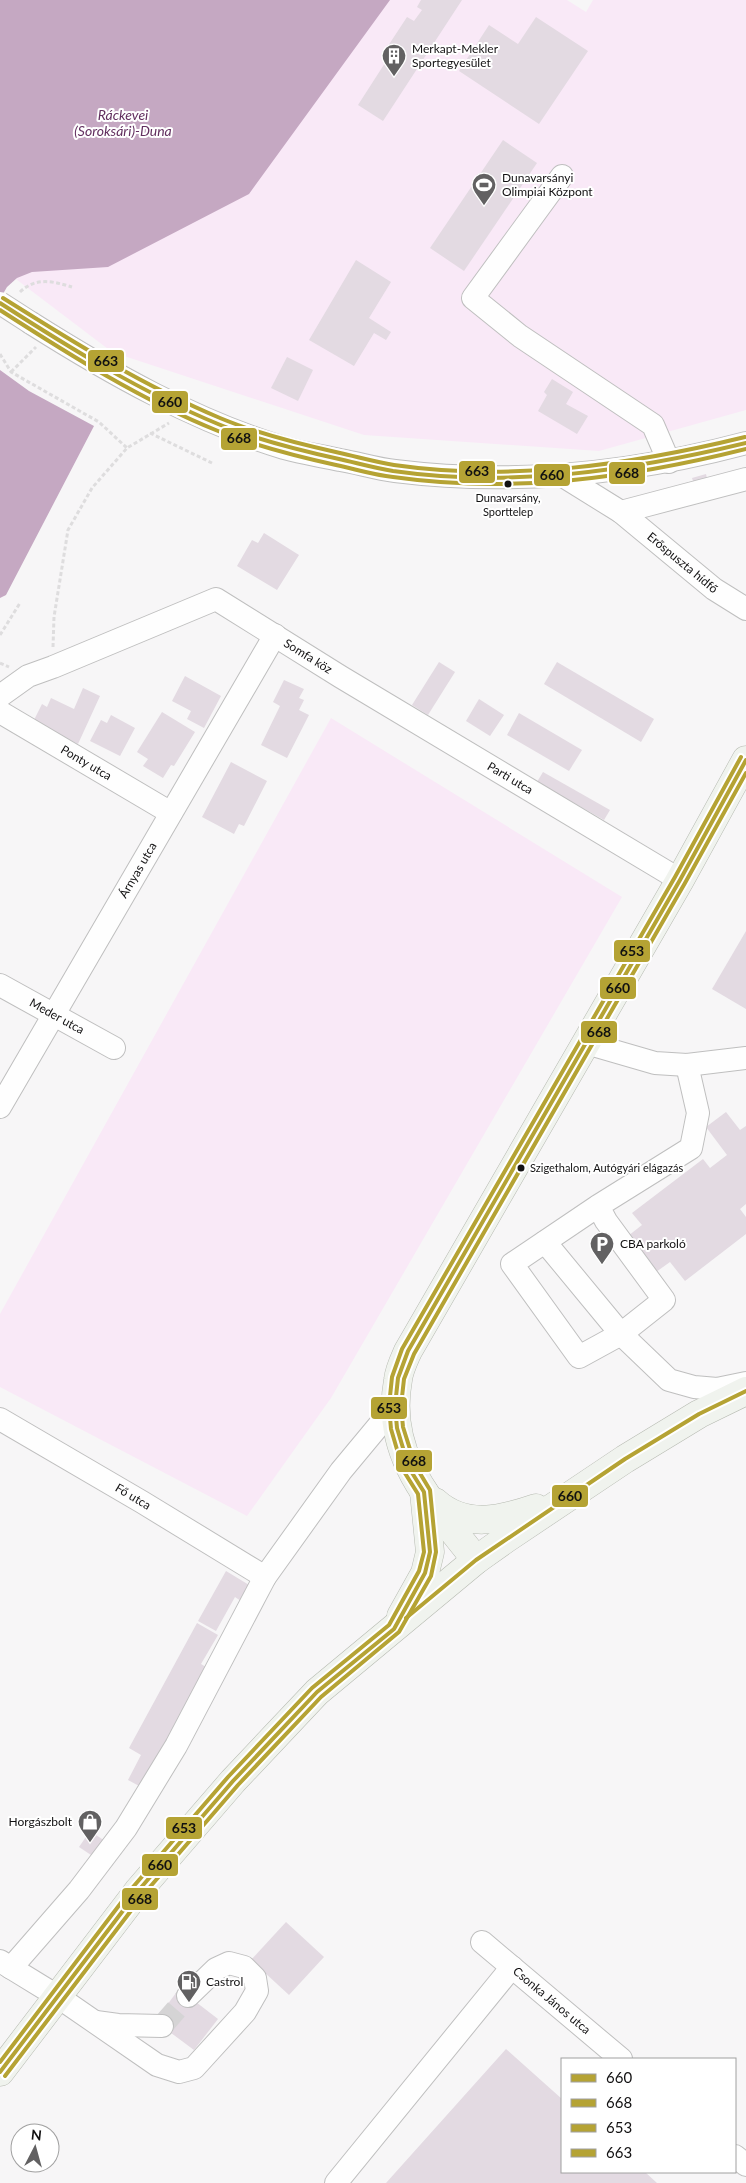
<svg xmlns="http://www.w3.org/2000/svg" width="746" height="2183" font-family="Lato,sans-serif">
  <rect width="100%" height="100%" fill="#f7f6f7"/>
  <g fill="#f9e9f7">
    <path d="M0,0H567L586,12L593,0H746V410L599,451L364,435L112,352L0,267Z"/>
    <path d="M331,718L622,897L331,1398L247,1516L0,1387V1314Z"/>
  </g>
  <g fill="#c5a8c2">
    <path d="M0,0H390L249,194L108,267L32,272L17,278L7,287L0,299Z"/>
    <path d="M0,370L29,391L94,426L6,595L0,598Z"/>
  </g>
  <g fill="#e3dae2">
    <path d="M421,0H462L383,121L358,105L394,49L388,46L407,17L414,21L422,10L417,7Z"/>
    <path d="M536,17L588,51L539,124L459,71L489,25L518,44Z"/>
    <path d="M503,140L537,163L464,271L430,248Z"/>
    <path d="M356,260L391,282L369,318L391,332L386,340L374,333L354,366L309,340Z"/>
    <path d="M287,357L313,370L298,401L271,388Z"/>
    <path d="M552,379L573,392L566,404L588,416L577,434L538,411L547,395L544,392Z"/>
    <path d="M706,474L708,483L695,487L692,478Z"/>
    <path d="M264,533L299,555L277,590L237,566L252,540L258,543Z"/>
    <path d="M439,662L455,672L428,715L412,705Z"/>
    <path d="M557,662L654,719L641,742L544,684Z"/>
    <path d="M185,676L221,696L204,728L187,719L191,711L172,701Z"/>
    <path d="M284,680L304,689L299,698L304,700L299,710L309,715L287,758L261,745L280,706L273,702Z"/>
    <path d="M83,688L100,696L78,744L33,722L42,704L47,707L51,698L74,709Z"/>
    <path d="M479,699L504,715L490,736L466,721Z"/>
    <path d="M162,712L195,732L174,766L171,765L163,778L143,766L148,759L137,752Z"/>
    <path d="M519,713L582,750L569,771L507,735Z"/>
    <path d="M111,715L135,728L120,756L90,741L101,720L107,723Z"/>
    <path d="M231,762L267,781L244,826L239,824L234,834L202,817Z"/>
    <path d="M543,772L610,810L604,820L537,782Z"/>
    <path d="M746,931V1009L712,989Z"/>
    <path d="M726,1112L740,1130L746,1126V1204L740,1209L746,1217V1234L685,1281L670,1262L656,1272L628,1236L642,1225L632,1213L703,1159L710,1168L727,1155L706,1127Z"/>
    <path d="M226,1571L254,1588L244,1603L235,1597L216,1631L198,1621Z"/>
    <path d="M197,1623L218,1635L201,1664L211,1670L141,1787L128,1780L141,1755L129,1748Z"/>
    <path d="M90,1831L108,1843L97,1859L79,1847Z"/>
    <path d="M286,1922L324,1957L289,1995L251,1960Z"/>
    <path d="M179,1989L218,2019L194,2050L155,2021Z"/>
    <path d="M506,2049L562,2099V2172H645L657,2183H386Z"/>
  </g>
  <g fill="none" stroke-linecap="round" stroke-linejoin="round">
    <path stroke="#d5d4d5" stroke-width="22" stroke-dasharray="22 11" stroke-linecap="butt" d="M162,2026L188,1996"/>
    <defs>
      <g id="minor">
        <path d="M562,176L473,298L520,336L653,425L669,462"/>
        <path d="M31,323C110,373 195,421 284,448C302,453 322,456 340,460C358,463 377,469 395,471C515,486 630,474 746,443"/>
        <path id="s1" d="M563,476L621,512L714,589L746,609"/>
        <path d="M621,512L746,479"/>
        <path id="s2" d="M0,696L28,676L53,667L216,599L341,677L680,880"/>
        <path id="s3" d="M0,712L171,813"/>
        <path id="s4" d="M0,985L114,1048"/>
        <path d="M586,1043L655,1063L687,1065L746,1058"/>
        <path id="s5" d="M0,1107L275,635"/>
        <path d="M598,1206L606,1221L664,1300L621,1334L579,1357L512,1264L598,1206L691,1148L698,1113L687,1065"/>
        <path d="M545,1242L621,1334L669,1380L694,1387L717,1389L746,1383"/>
        <path id="s6" d="M0,1419L142,1502L265,1577"/>
        <path id="s7" d="M482,1942L621,2059"/>
        <path d="M0,1961L57,1996L157,2065L179,2072L194,2068L245,2012L257,1991L255,1978L244,1967L229,1963L216,1969L188,1996"/>
        <path d="M11,1968L79,1890L126,1828L176,1746L265,1577L341,1471L395,1406"/>
        <path d="M96,2022L118,2025L162,2026"/>
        <path d="M735,2156L746,2165"/>
        <path d="M336,2183L512,1967"/>
      </g>
      <g id="major">
        <path d="M435,1502C465,1529 501,1520 536,1508"/>
        <path d="M476,1560C433,1504 384,1457 398,1380C399,1370 404,1360 408,1351L680,880L746,760"/>
        <path d="M401,1616L425,1573L430,1552L424,1492"/>
        <path d="M0,2072L138,1891L233,1781L317,1692L476,1560L507,1538L625,1459L699,1414L746,1391"/>
      </g>
    </defs>
    <use href="#minor" stroke="#bfbfbf" stroke-width="24"/>
    <use href="#major" stroke="#b6bab1" stroke-width="29"/>
    <g stroke="#deddde" stroke-width="3" stroke-dasharray="4 2.5" stroke-linecap="butt">
      <path d="M20,292C36,277 52,281 72,287"/>
      <path d="M0,354L11,372L99,422L127,448"/>
      <path d="M11,372L36,347"/>
      <path d="M150,433L212,463"/>
      <path d="M0,635L20,603"/>
      <path d="M53,647L54,617L68,530L92,488L127,448L169,423"/>
      <path d="M0,663L9,667"/>
    </g>
    <use href="#minor" stroke="#fefefe" stroke-width="22"/>
    <use href="#major" stroke="#f0f3ee" stroke-width="28"/>
    <defs>
      <path id="minor-bridge" d="M0,303L31,323"/>
    </defs>
    <use href="#minor-bridge" stroke="#bfbfbf" stroke-width="24" stroke-linecap="butt"/>
    <use href="#minor-bridge" stroke="#fefefe" stroke-width="22"/>
    <defs>
      <g id="bus-1">
        <path d="M0,303C70,348 141,392 218,424C257,440 298,450 339,459C357,463 375,468 393,471C512,488 630,471 746,443"/>
        <path d="M406,1618L476,1560L625,1459L699,1414L746,1391"/>
        <path d="M0,2072L138,1891L233,1781L317,1692L394,1629L425,1573L430,1552L424,1492L409,1468L397,1428L395,1406L398,1378L408,1351L680,880L746,760"/>
      </g>
      <g id="bus-2">
        <path d="M0,310C70,355 141,400 218,431C256,446 295,456 336,465C355,469 374,475 393,477C513,494 630,478 746,449"/>
        <path d="M5,2076L143,1895L238,1785L321,1697L399,1632L431,1576L436,1552L430,1490L415,1465L403,1427L401,1406L404,1379L414,1354L685,883L746,773"/>
      </g>
      <path id="bus-3" d="M0,2062L133,1887L228,1777L312,1688L389,1625L419,1571L424,1552L418,1494L403,1470L391,1429L389,1406L392,1377L402,1349L675,877L741,757"/>
      <path id="bus-4" d="M3,298C73,342 144,386 220,418C258,434 299,444 340,453C358,457 376,462 394,465C512,482 630,465 745,437"/>
    </defs>
    <use href="#bus-1" stroke="#fff" stroke-width="8"/>
    <use href="#bus-2" stroke="#fff" stroke-width="8"/>
    <use href="#bus-3" stroke="#fff" stroke-width="8"/>
    <use href="#bus-4" stroke="#fff" stroke-width="8"/>
    <use href="#bus-1" stroke="#b5a334" stroke-width="4"/>
    <use href="#bus-2" stroke="#b5a334" stroke-width="4"/>
    <use href="#bus-3" stroke="#b5a334" stroke-width="4"/>
    <use href="#bus-4" stroke="#b5a334" stroke-width="4"/>
  </g>
  <defs>
    <symbol id="building-pin" viewBox="-11 -11 22 30"><path d="M0 17L-7.5 6A9.5 9.5 0 1 1 7.5 6Z" fill="#626162" stroke="#fff"/><path d="M-4-6H4V6H1V3H-1V6H-4ZM-2.5-4.3h1.7v1.8h-1.7ZM.8-4.3h1.7v1.8H.8ZM-2.5-1h1.7V.8h-1.7ZM.8-1h1.7V.8H.8Z" fill="#fff"/></symbol>
    <symbol id="stadium-pin" viewBox="-11 -11 22 30"><path d="M0 17L-7.5 6A9.5 9.5 0 1 1 7.5 6Z" fill="#626162" stroke="#fff"/><path d="M0-5a6.5 5 0 1 0 0 10a6.5 5 0 1 0 0-10ZM-3.5-1.8h7v3.6h-7Z" fill="#fff"/></symbol>
    <symbol id="parking-pin" viewBox="-11 -11 22 30"><path d="M0 17L-7.5 6A9.5 9.5 0 1 1 7.5 6Z" fill="#626162" stroke="#fff"/><path d="M-3.5-5.5H1a3.5 3.5 0 0 1 0 7H-1V5.5H-3.5ZM-1-3.4V-.6H.8a1.4 1.4 0 0 0 0-2.8Z" fill="#fff"/></symbol>
    <symbol id="shop-pin" viewBox="-11 -11 22 30"><path d="M0 17L-7.5 6A9.5 9.5 0 1 1 7.5 6Z" fill="#626162" stroke="#fff"/><path d="M-5-2.5h2.3a2.7 3.5 0 0 1 5.4 0H5L5.5 6h-11ZM-1.5-2.5h3a1.5 2.3 0 0 0-3 0Z" fill="#fff"/></symbol>
    <symbol id="fuel-pin" viewBox="-11 -11 22 30"><path d="M0 17L-7.5 6A9.5 9.5 0 1 1 7.5 6Z" fill="#626162" stroke="#fff"/><path d="M-5.5-6h7V0h2V4h1.3V-2.5L3-4.5l.8-.8L6-3V5H2.5V1h-1V6h-7ZM-4.2-4.7v3.2H.2V-4.7Z" fill="#fff"/></symbol>
  </defs>
  <g fill-rule="evenodd">
    <use href="#building-pin" x="380" y="42" width="28" height="38"/>
    <use href="#stadium-pin" x="470" y="171" width="28" height="38"/>
    <use href="#parking-pin" x="588" y="1230" width="28" height="38"/>
    <use href="#shop-pin" x="76" y="1808" width="28" height="38"/>
    <use href="#fuel-pin" x="175" y="1968" width="28" height="38"/>
  </g>
  <g fill="#121112" stroke="#fff" stroke-width="2">
    <circle cx="508" cy="484" r="4.5"/>
    <circle cx="521" cy="1168" r="4.5"/>
  </g>
  <g text-anchor="middle" stroke-width="4" stroke-linejoin="round" paint-order="stroke">
    <g font-size="11" fill="#121112" stroke="#fff">
      <text x="508" y="502">Dunavarsány,<tspan x="508" dy="14">Sporttelep</tspan></text>
      <text x="530" y="1172" text-anchor="start">Szigethalom, Autógyári elágazás</text>
    </g>
    <g font-size="12" fill="#121112" stroke="#fff" text-anchor="start">
      <text x="412" y="53">Merkapt-Mekler<tspan x="412" dy="14">Sportegyesület</tspan></text>
      <text x="502" y="182">Dunavarsányi<tspan x="502" dy="14">Olimpiai Központ</tspan></text>
      <text x="620" y="1248">CBA parkoló</text>
      <text x="72" y="1826" text-anchor="end">Horgászbolt</text>
      <text x="206" y="1986">Castrol</text>
    </g>
    <g font-size="12" fill="#121112" stroke="#fff">
      <text dy="4" stroke="none"><textPath href="#s1" startOffset="148">Erőspuszta hídfő</textPath></text>
      <text dy="4" stroke="none"><textPath href="#s2" startOffset="346">Somfa köz</textPath></text>
      <text dy="4" stroke="none"><textPath href="#s3" startOffset="100">Ponty utca</textPath></text>
      <text dy="4" stroke="none"><textPath href="#s2" startOffset="582">Parti utca</textPath></text>
      <text dy="4" stroke="none"><textPath href="#s5" startOffset="274">Árnyas utca</textPath></text>
      <text dy="4" stroke="none"><textPath href="#s4" startOffset="65">Meder utca</textPath></text>
      <text dy="4" stroke="none"><textPath href="#s6" startOffset="154">Fő utca</textPath></text>
      <text dy="4" stroke="none"><textPath href="#s7" startOffset="91">Csonka János utca</textPath></text>
    </g>
    <g font-size="14" font-style="italic" fill="#622f5f" stroke="#fff">
      <text x="123" y="120">Ráckevei<tspan x="123" dy="16">(Soroksári)-Duna</tspan></text>
    </g>
  </g>
  <g stroke="#fff" stroke-width="2">
    <rect x="87" y="349" width="38" height="24" rx="5" fill="#b5a334"/>
    <rect x="151" y="390" width="38" height="24" rx="5" fill="#b5a334"/>
    <rect x="220" y="427" width="38" height="24" rx="5" fill="#b5a334"/>
    <rect x="458" y="460" width="38" height="24" rx="5" fill="#b5a334"/>
    <rect x="608" y="461" width="38" height="24" rx="5" fill="#b5a334"/>
    <rect x="533" y="463" width="38" height="24" rx="5" fill="#b5a334"/>
    <rect x="613" y="939" width="38" height="24" rx="5" fill="#b5a334"/>
    <rect x="599" y="976" width="38" height="24" rx="5" fill="#b5a334"/>
    <rect x="580" y="1020" width="38" height="24" rx="5" fill="#b5a334"/>
    <rect x="370" y="1396" width="38" height="24" rx="5" fill="#b5a334"/>
    <rect x="395" y="1449" width="38" height="24" rx="5" fill="#b5a334"/>
    <rect x="551" y="1484" width="38" height="24" rx="5" fill="#b5a334"/>
    <rect x="165" y="1816" width="38" height="24" rx="5" fill="#b5a334"/>
    <rect x="141" y="1853" width="38" height="24" rx="5" fill="#b5a334"/>
    <rect x="121" y="1887" width="38" height="24" rx="5" fill="#b5a334"/>
  </g>
  <g font-size="14" text-anchor="middle" font-weight="bold" fill="#111">
    <text x="106" y="366">663</text>
    <text x="170" y="407">660</text>
    <text x="239" y="443">668</text>
    <text x="477" y="476">663</text>
    <text x="627" y="478">668</text>
    <text x="552" y="480">660</text>
    <text x="632" y="956">653</text>
    <text x="618" y="993">660</text>
    <text x="599" y="1037">668</text>
    <text x="389" y="1413">653</text>
    <text x="414" y="1466">668</text>
    <text x="570" y="1501">660</text>
    <text x="184" y="1833">653</text>
    <text x="160" y="1870">660</text>
    <text x="140" y="1904">668</text>
  </g>
  <rect x="561" y="2058" width="175" height="115" fill="#ffffff" stroke="#a0a0a0"/>
  <rect x="571" y="2074" width="25" height="8" fill="#b5a334" stroke="#a0a0a0"/>
  <text x="606" y="2083" font-size="15" fill="#121112">660</text>
  <rect x="571" y="2099" width="25" height="8" fill="#b5a334" stroke="#a0a0a0"/>
  <text x="606" y="2108" font-size="15" fill="#121112">668</text>
  <rect x="571" y="2124" width="25" height="8" fill="#b5a334" stroke="#a0a0a0"/>
  <text x="606" y="2133" font-size="15" fill="#121112">653</text>
  <rect x="571" y="2149" width="25" height="8" fill="#b5a334" stroke="#a0a0a0"/>
  <text x="606" y="2158" font-size="15" fill="#121112">663</text>
  <g transform="translate(35 2148) rotate(6)"><circle r="24" fill="#ffffff" stroke="#a0a0a0"/>
  <path d="M0-4L9 19L0 12L-9 19Z" fill="#626162"/>
  <text y="-8" font-size="14" font-weight="bold" text-anchor="middle" fill="#121112">N</text>
  </g>
</svg>
